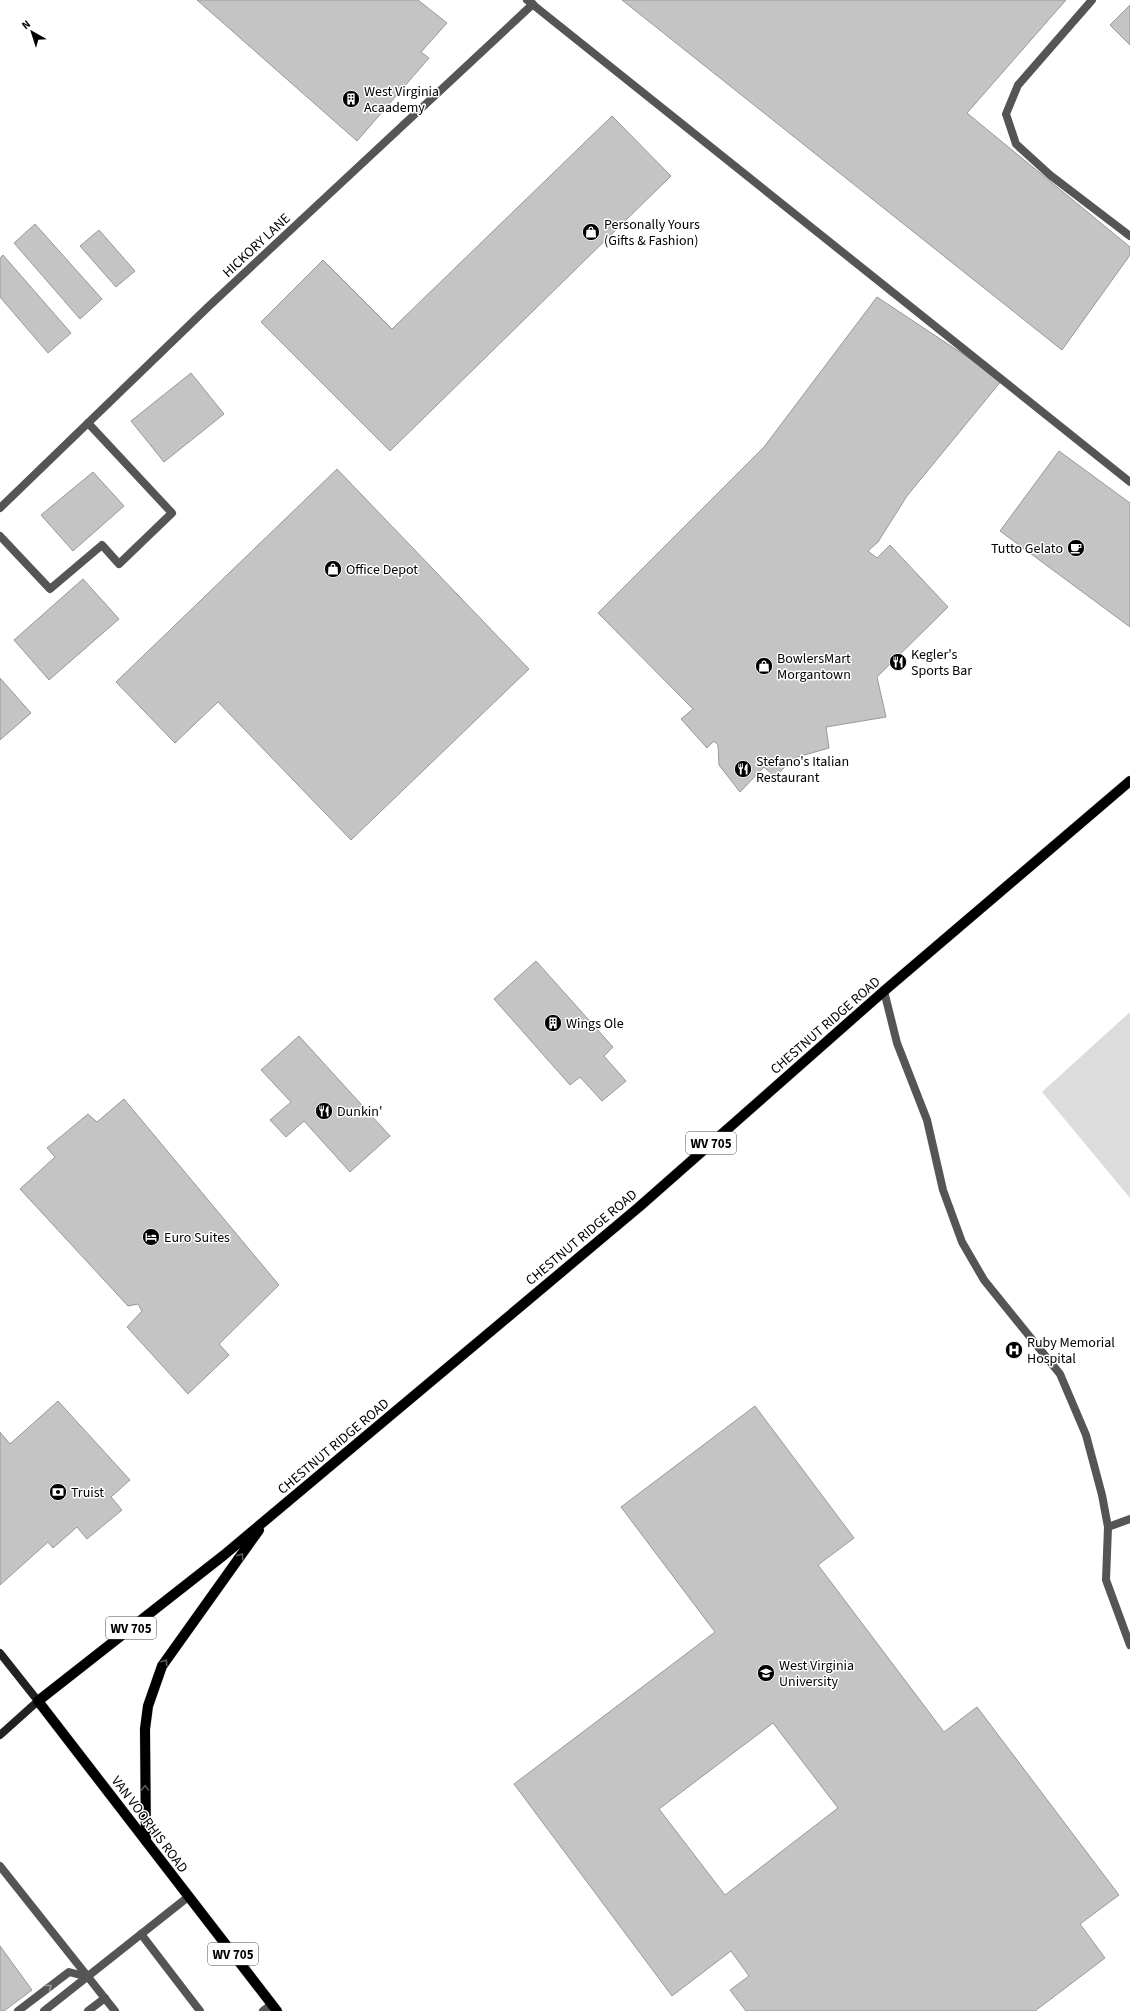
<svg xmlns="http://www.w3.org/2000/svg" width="1130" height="2011" font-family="'Source Sans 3',sans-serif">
  <rect width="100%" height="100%" fill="#fff"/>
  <path fill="#dcdcdc" d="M1130,1012V1198L1042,1092Z"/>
  <g fill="#c4c4c4" stroke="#999" fill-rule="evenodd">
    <path d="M197,0H418L447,23L421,52L429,58L357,141Z"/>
    <path d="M622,0H1066L967,113L1130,247V255L1062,350Z"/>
    <path d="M1130,5V45L1110,25Z"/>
    <path d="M612,116L671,176L390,451L261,322L323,260L392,329Z"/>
    <path d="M35,224L102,299L80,319L14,243Z"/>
    <path d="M99,230L135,271L116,287L80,246Z"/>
    <path d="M3,255L71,333L48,353L0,297V258Z"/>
    <path d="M877,297L1002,380L907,496L878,542L868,551L877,558L890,545L948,607L877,677L886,717L826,727L829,748L794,758L775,777L764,767L740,792L719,765L718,745L714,741L707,748L681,719L693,709L598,613L764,447Z"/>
    <path d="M191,373L224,414L164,462L131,421Z"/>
    <path d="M1059,451L1130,503V627L1000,531Z"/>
    <path d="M337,469L529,669L351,840L218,702L175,743L116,682Z"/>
    <path d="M93,472L124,506L73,551L41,515Z"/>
    <path d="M83,579L119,619L49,680L14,640Z"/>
    <path d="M0,678L31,713L0,740Z"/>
    <path d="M536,961L613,1047L604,1056L626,1081L602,1101L580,1077L570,1085L494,999Z"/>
    <path d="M299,1036L390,1136L350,1172L304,1121L286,1137L270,1120L291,1102L261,1070Z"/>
    <path d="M124,1099L279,1285L219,1344L229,1355L188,1394L127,1327L142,1311L138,1304L128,1306L20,1189L55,1157L47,1148L88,1114L97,1122Z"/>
    <path d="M58,1401L130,1480L111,1497L122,1510L87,1539L77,1527L53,1548L48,1542L0,1585V1432L10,1444Z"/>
    <path d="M755,1406L854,1538L818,1565L944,1732L977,1707L1119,1895L1080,1924L1105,1958L1035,2011H746L730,1990L749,1976L731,1951L672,1996L514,1784L715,1632L621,1507ZM773,1723L838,1808L725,1895L659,1809Z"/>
    <path d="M0,1946L32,1990L4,2011H0Z"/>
  </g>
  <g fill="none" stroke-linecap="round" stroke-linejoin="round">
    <defs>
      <g id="primary">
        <path d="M146,1841L145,1729L148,1706L162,1666L259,1530"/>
        <path d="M277,2011L38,1701L224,1555L639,1207L884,991L1130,781"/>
      </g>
    </defs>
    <use href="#primary" stroke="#dbdbdb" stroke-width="11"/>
    <g stroke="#555" stroke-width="8">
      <path d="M527,0L1130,482"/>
      <path d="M1092,0L1018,85L1006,114L1016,144L1050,175L1130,236"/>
      <path d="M0,536L50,589L102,545L119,564L172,513L88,423"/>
      <path d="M884,991L897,1043L927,1120L943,1190L962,1242L984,1280L1060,1374L1086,1435L1102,1495L1108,1527"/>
      <path d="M1130,1519L1108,1527L1106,1580L1130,1645"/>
      <path d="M0,1866L115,2011"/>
      <path d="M141,1934L200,2011"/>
      <path d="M18,2011L69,1972L88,1977"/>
      <path d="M44,2011L188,1897"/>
      <path d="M88,2011L105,1998"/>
      <path d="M263,2011L272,2004"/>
    </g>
    <path stroke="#555" stroke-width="8" d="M0,508L208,307L533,4"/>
    <path stroke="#222" stroke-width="8" d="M0,1653L38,1701L0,1735"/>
    <use href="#primary" stroke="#000" stroke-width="10"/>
  </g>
  <defs><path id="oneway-chevron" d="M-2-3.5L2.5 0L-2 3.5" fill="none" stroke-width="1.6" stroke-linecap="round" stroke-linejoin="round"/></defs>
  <g stroke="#595959">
    <use href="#oneway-chevron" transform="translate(241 1556) rotate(-55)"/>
    <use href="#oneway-chevron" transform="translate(165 1662) rotate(-56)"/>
    <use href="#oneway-chevron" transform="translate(145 1788) rotate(-90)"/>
  </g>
  <use stroke="#999" href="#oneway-chevron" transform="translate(49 1987) rotate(-37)"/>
  <defs>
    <symbol id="building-disc" viewBox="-11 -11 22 22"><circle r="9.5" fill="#000" stroke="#fff"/><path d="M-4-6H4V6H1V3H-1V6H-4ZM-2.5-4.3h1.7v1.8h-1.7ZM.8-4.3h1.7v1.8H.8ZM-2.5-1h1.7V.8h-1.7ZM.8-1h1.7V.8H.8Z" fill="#fff"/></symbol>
    <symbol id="shop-disc" viewBox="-11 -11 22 22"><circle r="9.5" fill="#000" stroke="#fff"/><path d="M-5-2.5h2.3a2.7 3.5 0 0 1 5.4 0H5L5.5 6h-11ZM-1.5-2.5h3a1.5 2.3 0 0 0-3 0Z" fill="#fff"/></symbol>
    <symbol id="cafe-disc" viewBox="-11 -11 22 22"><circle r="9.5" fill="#000" stroke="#fff"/><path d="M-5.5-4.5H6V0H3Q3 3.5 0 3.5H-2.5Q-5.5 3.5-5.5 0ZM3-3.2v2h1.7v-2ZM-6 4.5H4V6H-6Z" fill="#fff"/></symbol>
    <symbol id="restaurant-disc" viewBox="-11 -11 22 22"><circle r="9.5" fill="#000" stroke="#fff"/><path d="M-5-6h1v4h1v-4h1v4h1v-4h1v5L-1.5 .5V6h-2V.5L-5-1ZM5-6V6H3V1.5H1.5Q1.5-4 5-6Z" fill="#fff"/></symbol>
    <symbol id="hotel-disc" viewBox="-11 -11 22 22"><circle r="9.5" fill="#000" stroke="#fff"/><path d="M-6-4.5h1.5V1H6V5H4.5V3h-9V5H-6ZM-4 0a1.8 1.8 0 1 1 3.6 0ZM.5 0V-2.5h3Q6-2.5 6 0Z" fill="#fff"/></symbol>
    <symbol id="hospital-disc" viewBox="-11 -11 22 22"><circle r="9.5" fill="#000" stroke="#fff"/><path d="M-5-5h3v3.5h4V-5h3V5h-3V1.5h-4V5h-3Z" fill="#fff"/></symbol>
    <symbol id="bank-disc" viewBox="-11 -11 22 22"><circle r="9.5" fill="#000" stroke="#fff"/><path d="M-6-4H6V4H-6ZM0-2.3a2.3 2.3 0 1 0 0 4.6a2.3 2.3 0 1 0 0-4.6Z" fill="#fff"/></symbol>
    <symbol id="university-disc" viewBox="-11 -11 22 22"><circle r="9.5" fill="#000" stroke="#fff"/><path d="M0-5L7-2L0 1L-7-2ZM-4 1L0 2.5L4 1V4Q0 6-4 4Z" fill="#fff"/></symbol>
  </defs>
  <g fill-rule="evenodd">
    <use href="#building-disc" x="341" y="89" width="20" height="20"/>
    <use href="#shop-disc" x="581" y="222" width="20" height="20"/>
    <use href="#cafe-disc" x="1066" y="538" width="20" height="20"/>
    <use href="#shop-disc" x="323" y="559" width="20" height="20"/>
    <use href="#restaurant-disc" x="888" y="652" width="20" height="20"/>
    <use href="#shop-disc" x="754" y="656" width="20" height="20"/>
    <use href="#restaurant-disc" x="733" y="759" width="20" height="20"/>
    <use href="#building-disc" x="543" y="1013" width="20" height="20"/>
    <use href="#restaurant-disc" x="314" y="1101" width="20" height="20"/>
    <use href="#hotel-disc" x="141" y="1227" width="20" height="20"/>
    <use href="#hospital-disc" x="1004" y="1340" width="20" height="20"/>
    <use href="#bank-disc" x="48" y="1482" width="20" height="20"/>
    <use href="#university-disc" x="756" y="1663" width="20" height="20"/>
  </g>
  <g text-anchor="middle" stroke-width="3" stroke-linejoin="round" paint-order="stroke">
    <g fill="#fff" stroke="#4c4c4c" stroke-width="1">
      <rect x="686" y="1132" width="50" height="22" rx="3"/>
      <rect x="106" y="1617" width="50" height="22" rx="3"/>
      <rect x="208" y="1943" width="50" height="22" rx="3"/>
    </g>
    <g font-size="13" font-weight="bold" fill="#000">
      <text x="711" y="1148">WV 705</text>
      <text x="131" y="1633">WV 705</text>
      <text x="233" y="1959">WV 705</text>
    </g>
    <g font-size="14" fill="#000" stroke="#fff" text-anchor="start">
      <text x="364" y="96">West Virginia<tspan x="364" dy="16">Acaademy</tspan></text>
      <text x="604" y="229">Personally Yours<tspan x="604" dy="16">(Gifts &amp; Fashion)</tspan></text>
      <text x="1063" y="553" text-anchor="end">Tutto Gelato</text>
      <text x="346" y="574">Office Depot</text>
      <text x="911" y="659">Kegler's<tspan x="911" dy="16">Sports Bar</tspan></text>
      <text x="777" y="663">BowlersMart<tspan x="777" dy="16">Morgantown</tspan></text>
      <text x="756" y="766">Stefano's Italian<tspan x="756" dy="16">Restaurant</tspan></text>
      <text x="566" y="1028">Wings Ole</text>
      <text x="337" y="1116">Dunkin'</text>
      <text x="164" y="1242">Euro Suites</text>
      <text x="1027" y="1347">Ruby Memorial<tspan x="1027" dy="16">Hospital</tspan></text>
      <text x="71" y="1497">Truist</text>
      <text x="779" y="1670">West Virginia<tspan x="779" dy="16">University</tspan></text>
    </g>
    <g font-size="14" fill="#000" stroke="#fff">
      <text transform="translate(256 245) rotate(-43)" y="5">HICKORY LANE</text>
      <text transform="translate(825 1025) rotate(-41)" y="5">CHESTNUT RIDGE ROAD</text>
      <text transform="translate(581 1237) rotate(-40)" y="5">CHESTNUT RIDGE ROAD</text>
      <text transform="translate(333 1446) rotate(-40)" y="5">CHESTNUT RIDGE ROAD</text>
      <text transform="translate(150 1824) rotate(53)" y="5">VAN VOORHIS ROAD</text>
    </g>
  </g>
  <g transform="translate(32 32) rotate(321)" stroke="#ffffff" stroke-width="3" paint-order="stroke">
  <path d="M0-3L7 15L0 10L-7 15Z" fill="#000000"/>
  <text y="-6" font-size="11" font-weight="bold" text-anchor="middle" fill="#000000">N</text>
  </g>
</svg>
